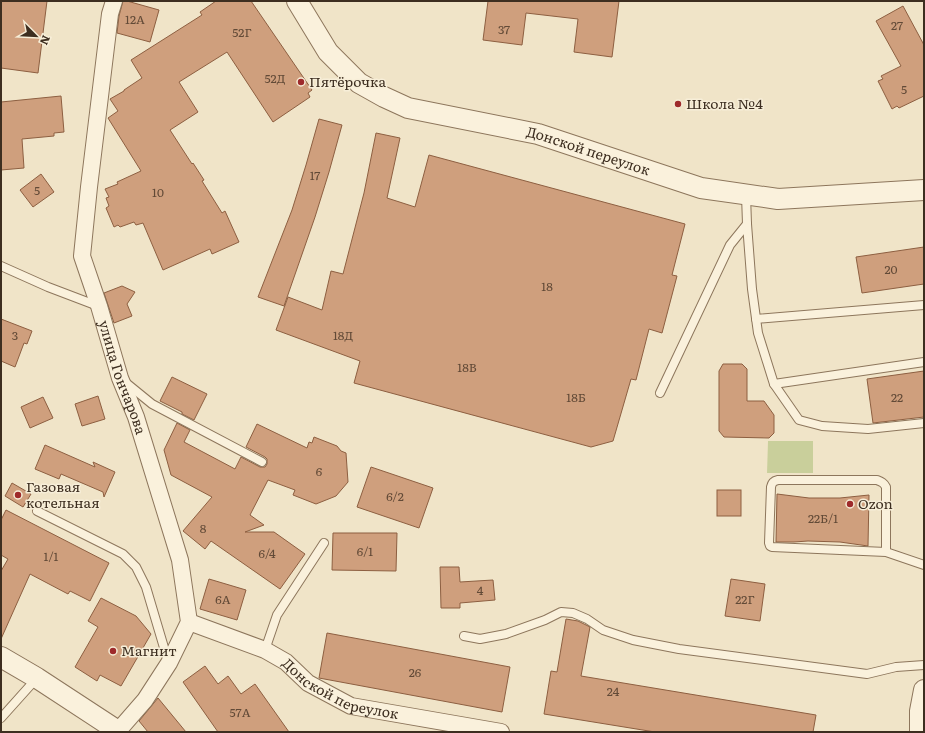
<svg xmlns="http://www.w3.org/2000/svg" width="925" height="733" font-family="Literata,serif">
  <rect width="100%" height="100%" fill="#f0e4c8"/>
  <path fill="#c9cf9b" d="M768,441H813V473H767Z"/>
  <g fill="#cf9f7d" stroke="#8d5f41">
    <path d="M1,1H47L38,73L1,68Z"/>
    <path d="M123,1H127L159,10L150,42L117,33L119,16Z"/>
    <path d="M216,1H251L312,90L308,93L310,97L273,122L227,52L179,82L198,112L170,130L192,164L193,163L204,180L202,181L222,213L225,211L239,242L212,254L210,249L163,270L143,223L136,225L134,222L120,227L118,225L114,227L106,208L109,206L106,198L109,197L105,189L118,184L117,182L141,171L108,118L118,111L110,99L124,91V90L142,78L131,60L202,15L200,12Z"/>
    <path d="M488,1H619L612,57L574,52L578,19L526,13L522,45L483,40Z"/>
    <path d="M903,6L924,45V96L899,108L897,106L892,109L878,81L883,79L881,76L901,66L876,21Z"/>
    <path d="M61,96L64,132L54,133V136L22,139L24,168L1,170V102Z"/>
    <path d="M319,119L342,125L329,172L315,217L284,306L258,297L292,210L306,165Z"/>
    <path d="M376,133L400,138L387,198L415,207L429,155L685,224L672,275L677,276L662,333L649,329L636,380L631,379L613,441L591,447L354,383L360,361L276,330L288,297L322,310L331,271L343,274L364,193Z"/>
    <path d="M41,174L54,192L33,207L20,190Z"/>
    <path d="M924,247V284L862,293L856,257Z"/>
    <path d="M122,286L135,292L127,304L132,316L114,323L104,293Z"/>
    <path d="M1,319L32,331L27,344L24,343L15,367L1,361Z"/>
    <path d="M723,364H742L747,369V401H764L774,415V433L769,438L724,437L719,431V371Z"/>
    <path d="M924,371V417L873,423L867,379Z"/>
    <path d="M172,377L207,394L194,420L182,414V412L160,401Z"/>
    <path d="M98,396L105,419L82,426L75,404Z"/>
    <path d="M43,397L53,418L30,428L21,407Z"/>
    <path d="M177,423L190,430L184,442L235,469L241,457L260,467H265L267,464V459L265,457L246,447L257,424L307,448L309,442L312,443L314,437L337,446L341,451L346,453L348,482L336,496L316,504L293,495L295,490L268,480L250,515L264,525L245,532H274L305,554L280,589L211,541L205,549L183,531L212,497L171,475L164,450Z"/>
    <path d="M45,445L95,467L93,462L115,472L104,497L103,492L61,474L59,479L35,469Z"/>
    <path d="M371,467L433,488L419,528L357,507Z"/>
    <path d="M12,483L31,494L23,507L5,496Z"/>
    <rect x="717" y="490" width="24" height="26"/>
    <path d="M777,494L809,498H840L869,495L868,546L840,542L808,541L794,542H776Z"/>
    <path d="M6,510L109,563L90,601L70,591L68,594L30,574L1,639V571L8,559L1,555V520Z"/>
    <path d="M333,533H397L396,571L332,570Z"/>
    <path d="M440,567H459L460,582L493,580L495,600L460,603V608H441Z"/>
    <path d="M209,579L246,590L237,620L200,609Z"/>
    <path d="M731,579L765,584L760,621L725,616Z"/>
    <path d="M101,598L136,616L151,634L121,686L100,675L97,681L75,667L98,627L88,621Z"/>
    <path d="M566,619L578,621L590,627L581,676L816,715L813,732H655L544,714L551,671L557,672Z"/>
    <path d="M327,633L510,667L502,712L319,678Z"/>
    <path d="M205,666L218,684L228,676L241,694L255,684L289,732H218L183,682Z"/>
    <path d="M158,698L186,732H148L139,721Z"/>
  </g>
  <g fill="none" stroke-linecap="round" stroke-linejoin="round">
    <defs>
      <g id="service">
        <path d="M747,224L752,289L758,333L774,384L799,420L822,426L868,429L924,423"/>
        <path d="M1,266L48,287L98,306"/>
        <path d="M756,319L924,305"/>
        <path d="M125,382L152,404L262,462"/>
        <path d="M774,384L924,362"/>
        <path d="M660,393L730,245L747,224L746,195"/>
        <path d="M37,511L123,554L136,567L146,587L168,661"/>
        <path d="M886,552V487C884,483 882,482 877,480H778C773,481 772,483 771,487L769,543L770,546L772,547L886,552L924,565"/>
        <path d="M464,636L480,639L506,634L545,620L561,612L573,613L587,619L603,630L633,640L679,649L867,674L896,667L924,665"/>
        <path d="M265,650L277,615L324,543"/>
        <path d="M1,718L36,679"/>
      </g>
      <g id="minor">
        <path id="s1" d="M114,1L110,14L89,187L82,256L99,306L120,378L136,417L180,560L189,622L169,663L145,700L118,731"/>
        <path id="s2" d="M189,622L265,650L286,662L308,683L351,706L501,732"/>
      </g>
      <g id="tertiary">
        <path id="s3" d="M297,1L328,52L359,83L384,97L408,108L538,134L701,188L778,199L924,190"/>
        <path d="M1,657L37,678L118,731V732"/>
        <path d="M920,732V711L924,690"/>
      </g>
    </defs>
    <use href="#service" stroke="#8d765c" stroke-width="10"/>
    <use href="#minor" stroke="#8d765c" stroke-width="18"/>
    <use href="#tertiary" stroke="#8d765c" stroke-width="22"/>
    <use href="#service" stroke="#faf1dc" stroke-width="8"/>
    <use href="#minor" stroke="#faf1dc" stroke-width="16"/>
    <use href="#tertiary" stroke="#faf1dc" stroke-width="20"/>
  </g>
  <g fill="#9e2a2b" stroke="#f7eed8" stroke-width="1.5">
    <circle cx="301" cy="82" r="4"/>
    <circle cx="678" cy="104" r="4"/>
    <circle cx="18" cy="495" r="4"/>
    <circle cx="850" cy="504" r="4"/>
    <circle cx="113" cy="651" r="4"/>
  </g>
  <g text-anchor="middle" stroke-width="3" stroke-linejoin="round" paint-order="stroke">
    <g font-size="12" fill="#624a37">
      <text x="135" y="24">12А</text>
      <text x="897" y="30">27</text>
      <text x="504" y="34">37</text>
      <text x="242" y="37">52Г</text>
      <text x="275" y="83">52Д</text>
      <text x="904" y="94">5</text>
      <text x="315" y="180">17</text>
      <text x="37" y="195">5</text>
      <text x="158" y="197">10</text>
      <text x="891" y="274">20</text>
      <text x="547" y="291">18</text>
      <text x="15" y="340">3</text>
      <text x="343" y="340">18Д</text>
      <text x="467" y="372">18В</text>
      <text x="576" y="402">18Б</text>
      <text x="897" y="402">22</text>
      <text x="319" y="476">6</text>
      <text x="395" y="501">6/2</text>
      <text x="823" y="523">22Б/1</text>
      <text x="203" y="533">8</text>
      <text x="365" y="556">6/1</text>
      <text x="267" y="558">6/4</text>
      <text x="51" y="561">1/1</text>
      <text x="480" y="595">4</text>
      <text x="223" y="604">6А</text>
      <text x="745" y="604">22Г</text>
      <text x="415" y="677">26</text>
      <text x="613" y="696">24</text>
      <text x="240" y="717">57А</text>
    </g>
    <g font-size="14" fill="#3d2e20" stroke="#f7eed8" text-anchor="start">
      <text x="309" y="87">Пятёрочка</text>
      <text x="686" y="109">Школа №4</text>
      <text x="26" y="492">Газовая<tspan x="26" dy="16">котельная</tspan></text>
      <text x="858" y="509">Ozon</text>
      <text x="121" y="656">Магнит</text>
    </g>
    <g font-size="14" fill="#3d2e20" stroke="#f7eed8">
      <text dy="5" stroke="none"><textPath href="#s3" startOffset="344">Донской переулок</textPath></text>
      <text dy="5" stroke="none"><textPath href="#s1" startOffset="385">улица Гончарова</textPath></text>
      <text dy="5" stroke="none"><textPath href="#s2" startOffset="168">Донской переулок</textPath></text>
    </g>
  </g>
  <rect width="925" height="733" fill="none" stroke="#3d2e20" stroke-width="4"/>
  <g transform="translate(36 36) rotate(114)" stroke="#f7eed8" stroke-width="3" paint-order="stroke">
  <path d="M0-3L7 15L0 10L-7 15Z" fill="#3d2e20"/>
  <text y="-6" font-size="11" font-weight="bold" text-anchor="middle" fill="#3d2e20">N</text>
  </g>
</svg>
